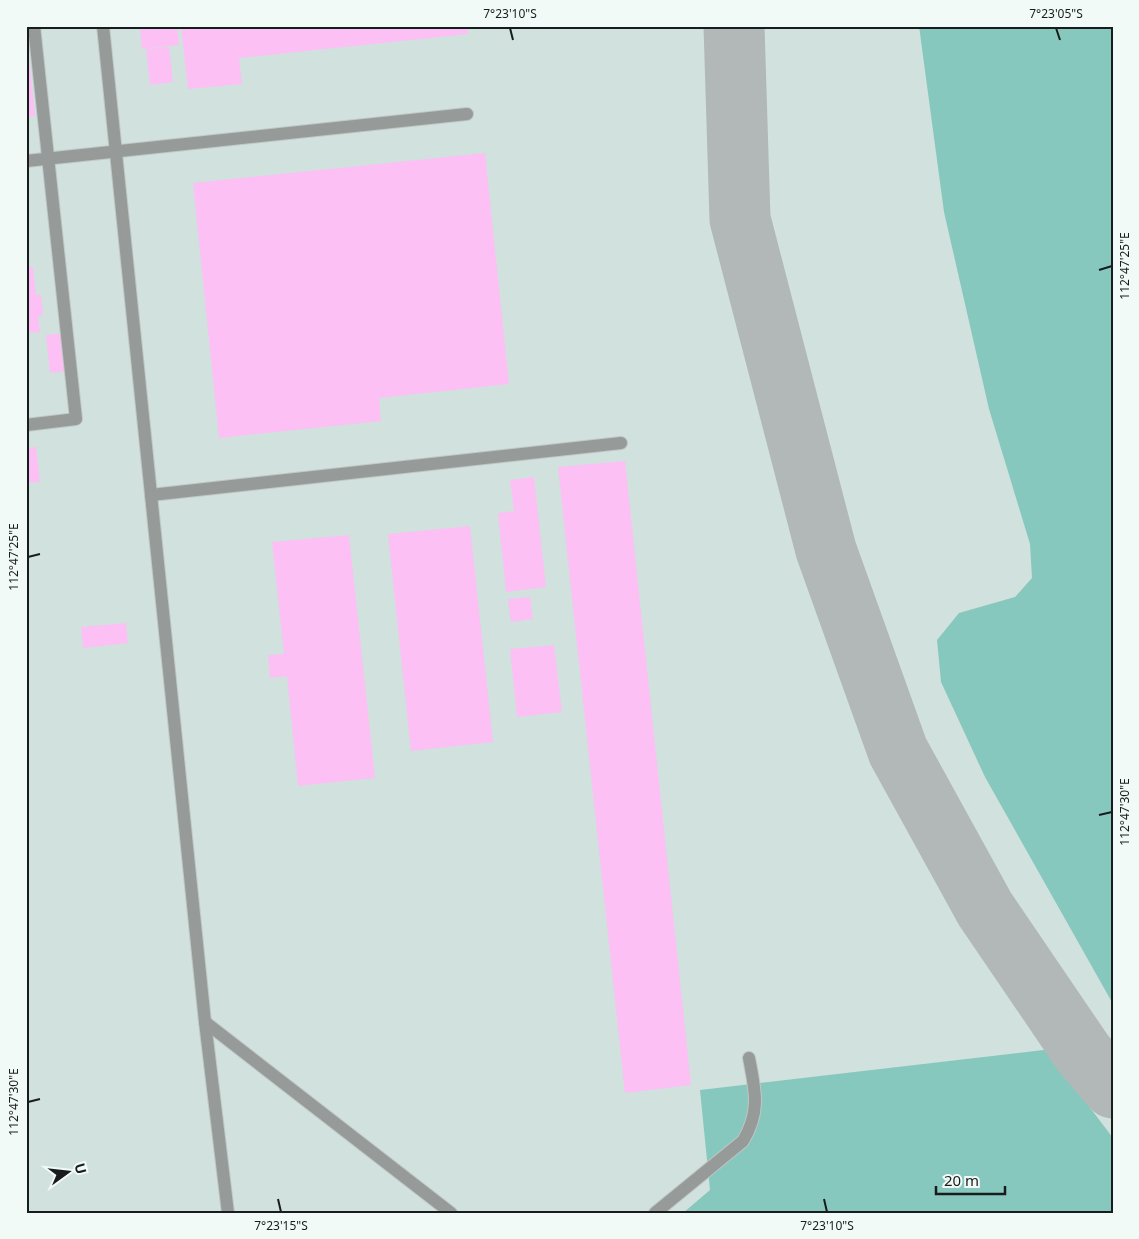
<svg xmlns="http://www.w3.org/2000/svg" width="1139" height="1239" font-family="'Noto Sans',sans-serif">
  <rect width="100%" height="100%" fill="#e5edeb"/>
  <rect fill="#d1e1de" x="26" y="26" width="1087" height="1187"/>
  <g fill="#87c8be">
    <path d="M919,26H1113V1004L985,777L941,682L937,640L959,613L1015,597L1032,578L1030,544L989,409L944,212Z"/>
    <path d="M1052,1049L1088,1105L1113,1138V1213H683L710,1190L700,1090Z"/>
  </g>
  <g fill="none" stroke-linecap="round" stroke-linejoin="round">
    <path stroke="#b2b8b7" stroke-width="61" d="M734,26L740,219L826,550L898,751L985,909L1083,1053L1113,1088"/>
  </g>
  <g fill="#fcc0f5">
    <path d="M140,26H177L179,45L142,49Z"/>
    <path d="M181,26H468V34L239,58L242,84L188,89Z"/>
    <path d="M26,47H28L35,116L26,117Z"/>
    <path d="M169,47L173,82L150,85L146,49Z"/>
    <path d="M485,153L509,384L379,398L381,421L219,438L193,183Z"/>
    <path d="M26,267H33L36,295H41L43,315L38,316L40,332L26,333Z"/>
    <path d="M64,333L67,371L50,373L46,335Z"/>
    <path d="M36,447L40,482L26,483V448Z"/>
    <path d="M625,461L691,1085L625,1093L558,467Z"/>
    <path d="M534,477L546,587L506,592L498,513L514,511L510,480Z"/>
    <path d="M470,526L493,742L411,751L388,534Z"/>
    <path d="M349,535L375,778L298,786L287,676L270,678L268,655L284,654L272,542Z"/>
    <path d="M530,597L533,619L511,622L508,599Z"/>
    <path d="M126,623L128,643L83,648L81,627Z"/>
    <path d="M554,645L562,712L517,717L510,649Z"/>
  </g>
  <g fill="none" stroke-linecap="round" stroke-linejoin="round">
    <defs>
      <g id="minor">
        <path d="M103,26L205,1022L228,1213"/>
        <path d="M26,161L467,114"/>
        <path d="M26,425L76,419L34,26"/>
        <path d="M151,495L621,443"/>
        <path d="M205,1022L451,1213"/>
        <path d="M655,1213L743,1141C761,1111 755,1090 749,1058"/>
      </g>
    </defs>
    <use href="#minor" stroke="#c0c7c6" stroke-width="14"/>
    <use href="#minor" stroke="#969a99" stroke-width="12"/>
  </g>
  <path fill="none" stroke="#191c1c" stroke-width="2" d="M510,28L513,40M1056,28L1060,40M1099,270L1112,266M28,557L40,554M1099,815L1112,812M28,1102L40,1099M278,1199L281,1212M824,1199L827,1212"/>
  <rect width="1139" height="1239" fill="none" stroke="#f2faf8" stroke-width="55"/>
  <g transform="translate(68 1172) rotate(75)" stroke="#f2faf8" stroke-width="4" paint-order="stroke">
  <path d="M0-4L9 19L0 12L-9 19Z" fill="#191c1c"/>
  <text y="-8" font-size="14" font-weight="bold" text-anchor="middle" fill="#191c1c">U</text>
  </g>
  <path d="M936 1186v8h69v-8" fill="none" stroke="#191c1c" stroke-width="2.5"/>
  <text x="944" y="1186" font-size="15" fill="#191c1c" stroke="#f2faf8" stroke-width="4" paint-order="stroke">20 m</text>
  <rect x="28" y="28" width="1084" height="1184" fill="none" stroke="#191c1c" stroke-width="2"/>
  <g font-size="12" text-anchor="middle" fill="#191c1c">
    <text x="510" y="18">7°23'10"S</text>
    <text x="1056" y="18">7°23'05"S</text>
    <text transform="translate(1125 266) rotate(-90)" y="4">112°47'25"E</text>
    <text transform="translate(14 557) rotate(-90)" y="4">112°47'25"E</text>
    <text transform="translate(1125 812) rotate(-90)" y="4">112°47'30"E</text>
    <text transform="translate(14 1102) rotate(-90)" y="4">112°47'30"E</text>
    <text x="281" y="1230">7°23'15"S</text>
    <text x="827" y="1230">7°23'10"S</text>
  </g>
</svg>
